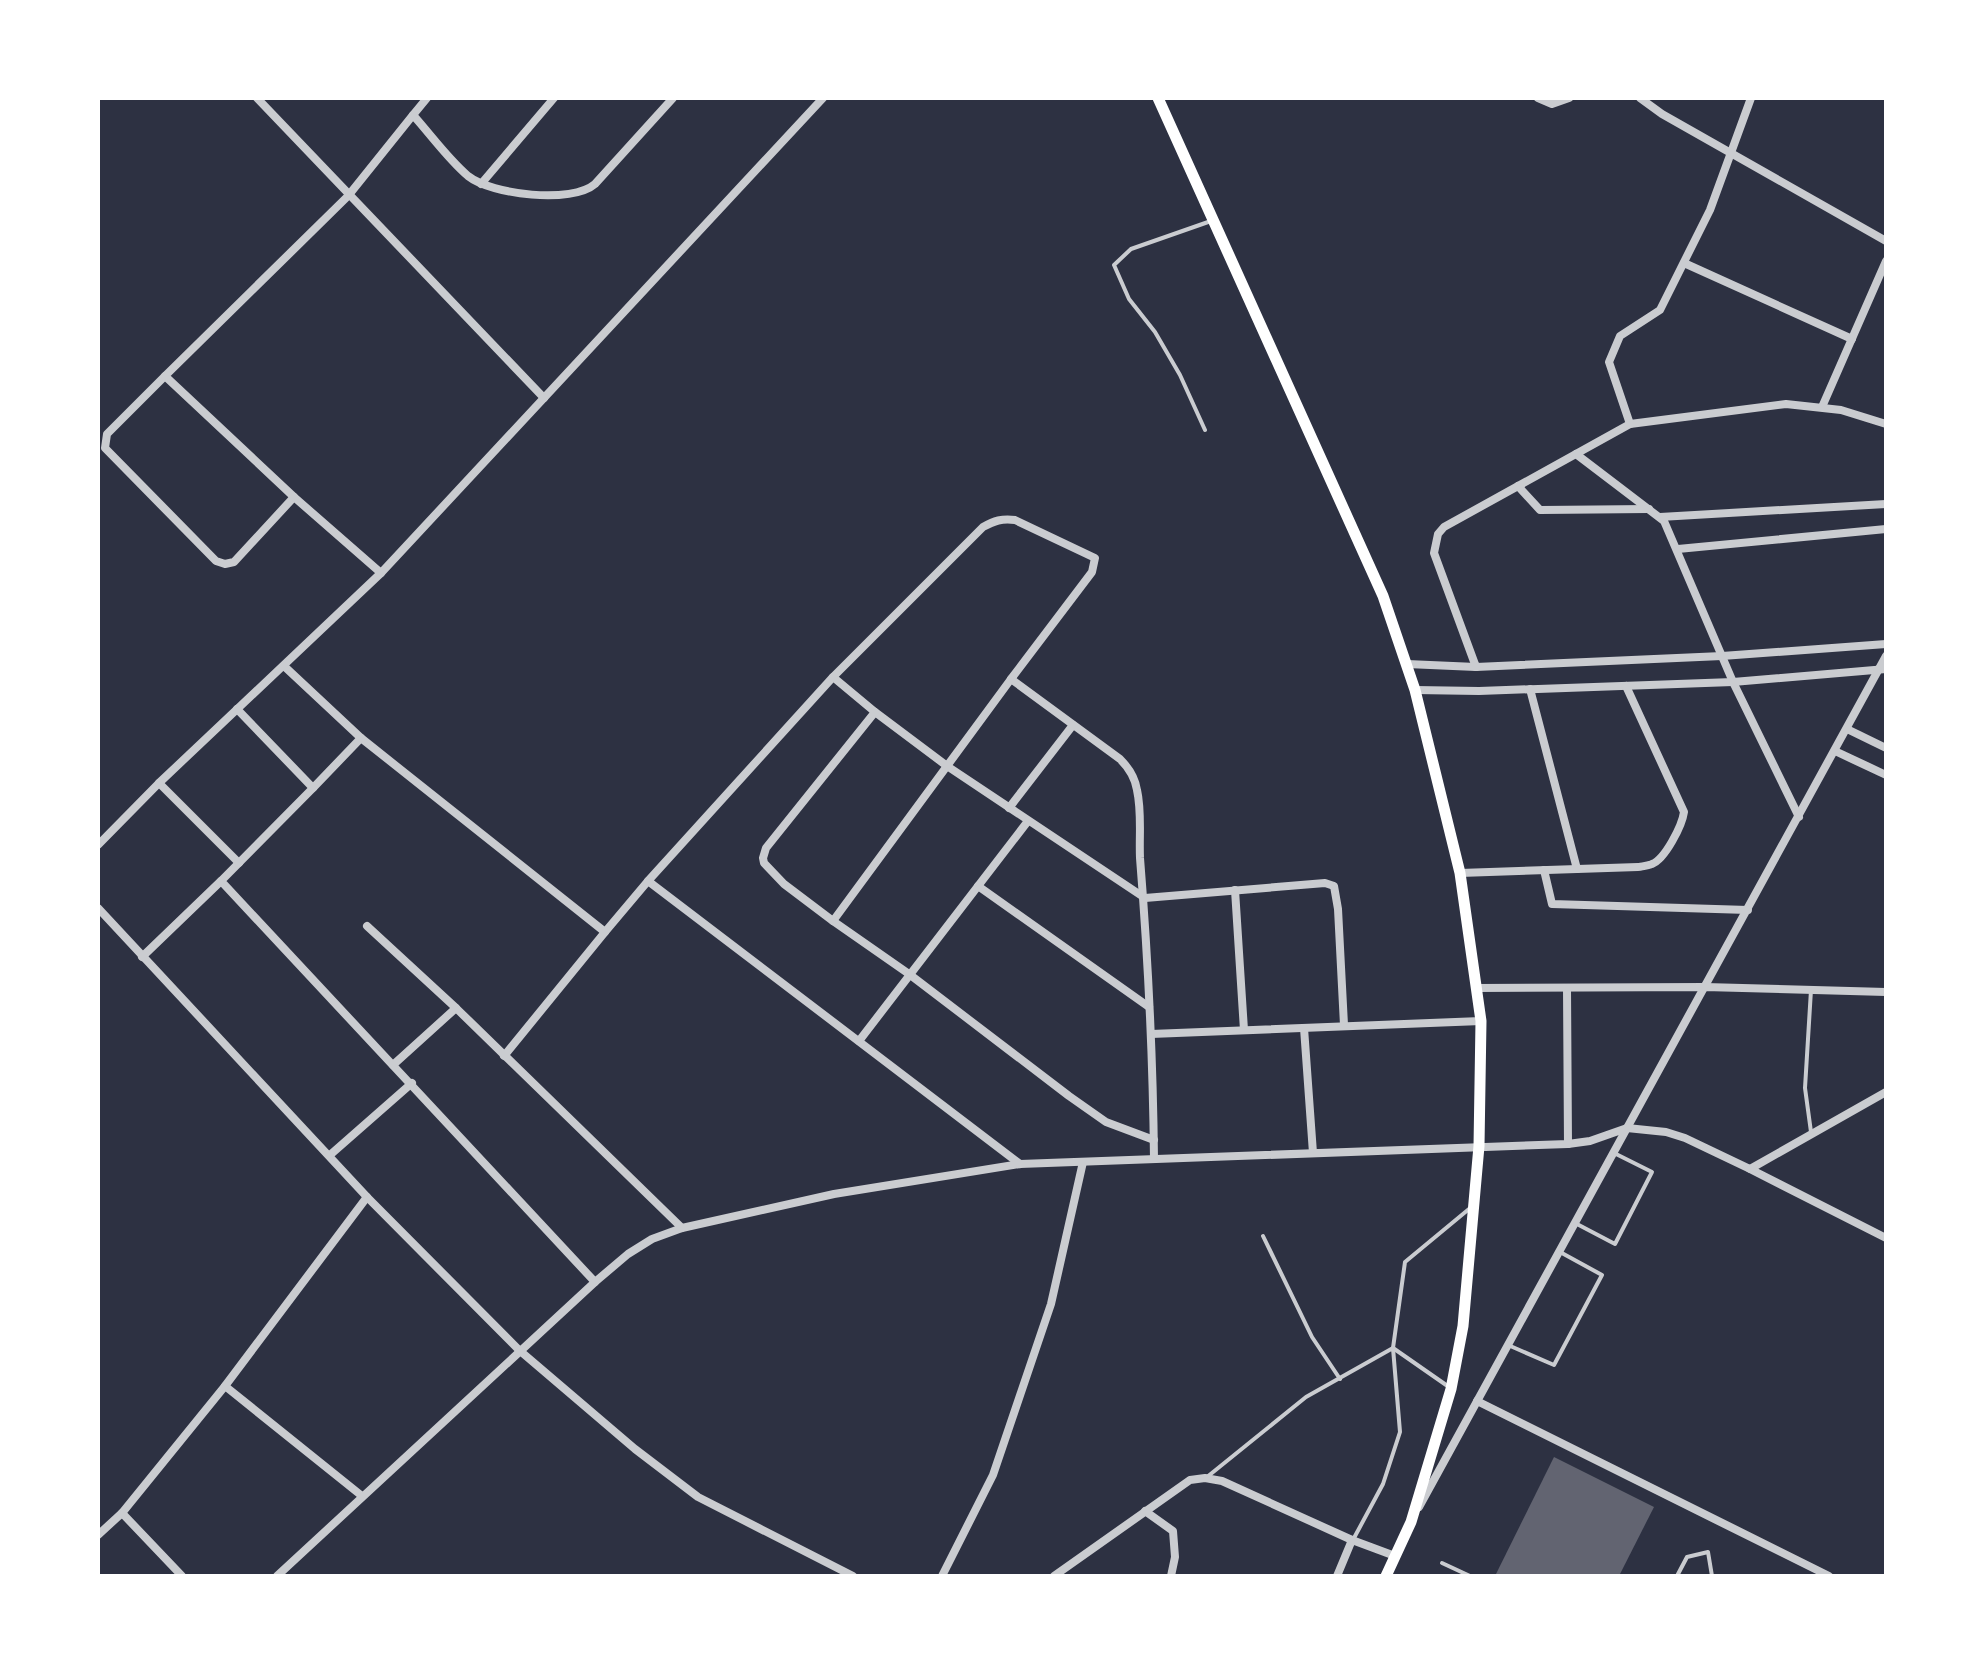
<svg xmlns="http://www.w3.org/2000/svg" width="1984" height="1674" font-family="'Work Sans',sans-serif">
  <rect width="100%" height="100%" fill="#2d3142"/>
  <path fill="#626471" d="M1554,1457L1654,1507L1619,1576H1495Z"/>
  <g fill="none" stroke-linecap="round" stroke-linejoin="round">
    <g stroke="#caccd0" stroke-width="4">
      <path d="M1205,430L1180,375L1155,332L1129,299L1114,265L1131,249L1211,221"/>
      <path d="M1811,990L1805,1088L1811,1132"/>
      <path d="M1575,1223L1615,1244L1652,1172L1614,1153"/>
      <path d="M1263,1236L1312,1337L1340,1379"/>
      <path d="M1508,1345L1554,1365L1602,1275L1560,1252"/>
      <path d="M1449,1387L1393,1348L1405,1262L1469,1209"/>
      <path d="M1207,1477L1306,1397L1393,1348L1400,1432L1383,1484L1354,1538"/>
      <path d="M1442,1563L1470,1576"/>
      <path d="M1677,1576L1687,1557L1708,1552L1712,1576"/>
    </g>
    <g stroke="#caccd0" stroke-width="8">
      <path d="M257,98L544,398"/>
      <path d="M1538,98L1552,104L1569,98"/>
      <path d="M1640,98L1662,114L1886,241"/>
      <path d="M413,115L427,98"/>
      <path d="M481,184L554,98"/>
      <path d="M1684,263L1852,339"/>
      <path d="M165,376L107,434L105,448L216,561L225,564L234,562L294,497"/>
      <path d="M1822,407L1886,261"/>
      <path d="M1630,424L1609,362L1620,336L1660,310L1710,210L1751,98"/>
      <path d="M1886,424L1841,410L1786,404L1630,424L1444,527L1438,534L1434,553L1476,667L1722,656L1886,644"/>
      <path d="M1576,454L1664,521L1733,682L1799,817"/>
      <path d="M1518,486L1540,510L1649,509"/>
      <path d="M1660,517L1886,504"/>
      <path d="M1678,549L1886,529"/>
      <path d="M381,573L294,497L165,376L348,196L413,115C431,135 448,159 468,176C492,195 572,204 595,184L673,98"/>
      <path d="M1407,664L1476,667"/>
      <path d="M284,666L361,738L605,932L648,881"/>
      <path d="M833,677L875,712L947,766L1145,898L1325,883L1334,886L1338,909L1344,1025"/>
      <path d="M1530,689L1577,869"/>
      <path d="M1415,690L1479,691L1733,682L1886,669"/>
      <path d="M237,709L313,788L221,881L595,1282"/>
      <path d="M875,712L766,848L763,858L764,863L784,884L833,921L909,974L1069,1096L1106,1122L1154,1140"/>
      <path d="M1847,729L1886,748"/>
      <path d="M1835,751L1886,775"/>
      <path d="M159,783L239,863"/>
      <path d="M313,788L361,738"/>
      <path d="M1009,808L1073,725"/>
      <path d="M98,845L159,783L381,573L823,98"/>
      <path d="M1544,870L1552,904L1748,910"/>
      <path d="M1460,873L1638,867C1639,867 1651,865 1652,864C1665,859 1682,826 1684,812L1626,686"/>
      <path d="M978,886L1149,1007"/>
      <path d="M1235,890L1244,1030"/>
      <path d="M98,908L367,1197L519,1350L635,1449L698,1497L853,1576"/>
      <path d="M833,921L1011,679"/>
      <path d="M367,926L456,1008L682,1228"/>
      <path d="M142,957L221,881"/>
      <path d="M1476,988L1705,987L1886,992"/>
      <path d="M1567,988L1568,1144"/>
      <path d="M1304,1028L1313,1153"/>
      <path d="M1151,1034L1481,1021"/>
      <path d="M859,1041L1028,821"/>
      <path d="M504,1056L605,932"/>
      <path d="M393,1065L456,1008"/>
      <path d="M330,1155L412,1083"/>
      <path d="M1020,1164L648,881L833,677L983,527C994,521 1002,518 1015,520L1095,558L1092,572L1011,679L1120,759C1129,768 1135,777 1137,790C1142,812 1139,836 1140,858C1148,958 1153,1059 1154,1159"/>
      <path d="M1750,1169L1886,1238"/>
      <path d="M225,1386L362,1496"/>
      <path d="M1477,1401L1829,1576"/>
      <path d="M1419,1507L1886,656"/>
      <path d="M1145,1511L1173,1531L1175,1557L1171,1576"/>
      <path d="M122,1513L182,1576"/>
      <path d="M98,1535L122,1513L225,1386L367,1197"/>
      <path d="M277,1576L595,1282L628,1254L652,1239L682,1228L834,1194L1020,1164L1568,1144L1590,1141L1627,1128L1666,1132L1685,1138L1750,1169L1886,1092"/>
      <path d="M942,1576L993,1475L1051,1304L1083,1162"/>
      <path d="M1054,1576L1190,1480L1205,1478L1222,1481L1352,1540L1395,1556"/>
      <path d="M1337,1576L1352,1540"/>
    </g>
    <path stroke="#fff" stroke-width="11" d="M1158,98L1383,596L1415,690L1460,873L1481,1021L1479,1146L1463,1326L1451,1389L1411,1522L1386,1576"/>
  </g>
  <rect width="1984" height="1674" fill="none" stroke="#ffffff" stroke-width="200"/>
</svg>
